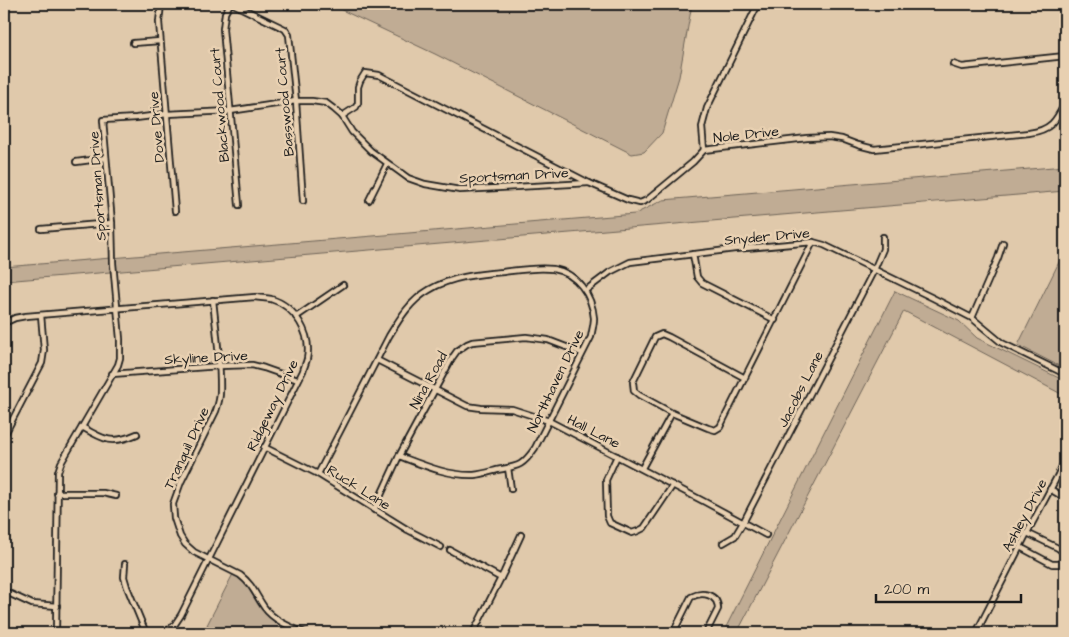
<svg xmlns="http://www.w3.org/2000/svg" width="1069" height="637" font-family="'Architects Daughter',sans-serif">
  <rect width="100%" height="100%" fill="#e0c9ab"/>
  <filter id="ink" filterUnits="userSpaceOnUse"><feTurbulence type="fractalNoise" baseFrequency=".02" numOctaves="2"/><feDisplacementMap in="SourceGraphic" scale="10" xChannelSelector="R" yChannelSelector="G"/><feConvolveMatrix kernelMatrix="1 2 1 2 8 2 1 2 1" color-interpolation-filters="sRGB"/></filter>
  <g filter="url(#ink)">
    <g fill="#c0ac94" stroke="#6e6458">
      <path d="M329,4H692L679,77L662,133L644,152L632,154L435,54Z"/>
      <path d="M1065,166V191L4,281V267L635,214L663,200Z"/>
      <path d="M1065,250V369L1018,345Z"/>
      <path d="M895,291L959,321L977,338L1065,381V396L904,311L737,633H723Z"/>
      <path d="M234,572L252,586L263,606L282,622L304,633H221L207,625Z"/>
    </g>
    <g fill="none" stroke-linecap="round" stroke-linejoin="round">
      <defs>
        <g id="minor">
          <path d="M161,4L159,22L175,211"/>
          <path d="M230,4L225,13L223,29L239,205"/>
          <path d="M233,4L285,29L289,35L296,101L303,201"/>
          <path d="M133,43L160,41"/>
          <path d="M953,64L962,67L1065,56"/>
          <path d="M342,116L356,107L358,103V87L360,81L365,73L379,75L589,183L628,200L640,203L647,200L693,162L704,150L807,138L829,137L842,139L858,145L874,149L1029,133C1051,130 1056,121 1065,103"/>
          <path d="M704,150L702,127L707,108L758,4"/>
          <path d="M76,162L106,158"/>
          <path d="M369,200L387,164"/>
          <path d="M41,229L112,223"/>
          <path d="M1003,243L998,258L972,318L1002,343L1065,374"/>
          <path d="M693,254L697,277L702,283L775,320"/>
          <path d="M586,290L610,272L630,262L735,249L813,242L824,245L933,298L972,318"/>
          <path d="M213,300C216,330 221,362 220,392C220,398 218,405 216,411L181,482L173,504L174,518L180,536L185,544L194,552L240,575C253,585 255,594 264,607C273,620 290,627 305,633"/>
          <path d="M296,317L343,285"/>
          <path d="M4,323L15,318L26,316L255,297C260,298 266,298 271,299C295,306 312,334 307,359C306,363 304,367 303,371L181,615L175,624L166,633"/>
          <path d="M377,360L467,406L481,408L512,409L549,421L705,502L766,535"/>
          <path d="M112,374L219,366L252,365L264,368L298,380"/>
          <path d="M672,413L639,395L634,391L633,382L655,337L662,334L669,337L745,378"/>
          <path d="M82,427C104,440 112,445 137,434"/>
          <path d="M4,436L42,363L44,350L41,315"/>
          <path d="M264,447L318,474L408,530L441,547"/>
          <path d="M617,456L606,480L607,516L610,523L632,533L638,531L644,528L673,485"/>
          <path d="M508,468L511,489"/>
          <path d="M642,468L672,413L708,428L715,430L720,427L813,242"/>
          <path d="M318,474L389,336C400,318 410,301 429,290C450,277 478,274 503,272C519,270 536,267 553,269C577,273 592,295 594,318C594,324 592,331 591,337L535,448C522,467 518,466 497,470C489,472 482,474 474,475C448,476 423,465 399,456"/>
          <path d="M1050,489L1065,498"/>
          <path d="M57,493H103L116,496"/>
          <path d="M374,510L399,456L452,358L457,351L467,344L472,342L526,337L548,340L582,353"/>
          <path d="M723,543L735,536L744,521L874,270L883,249V237"/>
          <path d="M1020,547L1052,564H1059L1063,560L1064,555L1062,551L1058,548L1027,533"/>
          <path d="M450,550L501,578"/>
          <path d="M125,564L124,577L127,587L146,633"/>
          <path d="M4,591L32,604L57,606"/>
          <path d="M68,633H56L58,472L61,463L118,365L120,358V339L113,263L112,223L103,120L136,118L167,114L230,111L296,101H312L326,103L334,109L342,116L352,132L371,151L408,178L425,184L460,190L589,183"/>
          <path d="M473,633L504,572L521,535"/>
          <path d="M673,633L691,597C702,591 718,594 718,609L706,633"/>
          <path d="M976,633L1027,533L1058,475L1065,460"/>
        </g>
      </defs>
      <use href="#minor" stroke="#1c1c1c" stroke-width="8"/>
      <use href="#minor" stroke="#e8d0b1" stroke-width="4.5"/>
    </g>
  </g>
  <g text-anchor="middle" stroke-width="5" stroke-linejoin="round" paint-order="stroke">
    <g font-size="14" fill="#1c1c1c" stroke="#e8d0b1">
      <text transform="translate(284 102) rotate(-95)" y="5">Basswood Court</text>
      <text transform="translate(219 105) rotate(-95)" y="5">Blackwood Court</text>
      <text transform="translate(156 127) rotate(-95)" y="5">Dove Drive</text>
      <text transform="translate(746 134) rotate(-6)" y="5">Nole Drive</text>
      <text transform="translate(514 175) rotate(-3)" y="5">Sportsman Drive</text>
      <text transform="translate(97 186) rotate(-94)" y="5">Sportsman Drive</text>
      <text transform="translate(767 236) rotate(-5)" y="5">Snyder Drive</text>
      <text transform="translate(206 357) rotate(-3)" y="5">Skyline Drive</text>
      <text transform="translate(428 380) rotate(-61)" y="5">Nina Road</text>
      <text transform="translate(555 381) rotate(-64)" y="5">Northhaven Drive</text>
      <text transform="translate(800 389) rotate(-63)" y="5">Jacobs Lane</text>
      <text transform="translate(272 405) rotate(-64)" y="5">Ridgeway Drive</text>
      <text transform="translate(594 431) rotate(27)" y="5">Hall Lane</text>
      <text transform="translate(186 448) rotate(-65)" y="5">Tranquil Drive</text>
      <text transform="translate(359 487) rotate(32)" y="5">Ruck Lane</text>
      <text transform="translate(1024 515) rotate(-62)" y="5">Ashley Drive</text>
    </g>
  </g>
  <rect width="1069" height="637" fill="none" stroke="#e8d0b1" stroke-width="20"/>
  <rect x="10" y="10" width="1049" height="617" fill="none" stroke="#1c1c1c" stroke-width="2" filter="url(#ink)"/>
  <path d="M876 594v8h145v-8" fill="none" stroke="#1c1c1c" stroke-width="2.5"/>
  <text x="884" y="594" font-size="15" fill="#1c1c1c" stroke="#e8d0b1" stroke-width="4" paint-order="stroke">200 m</text>
</svg>
